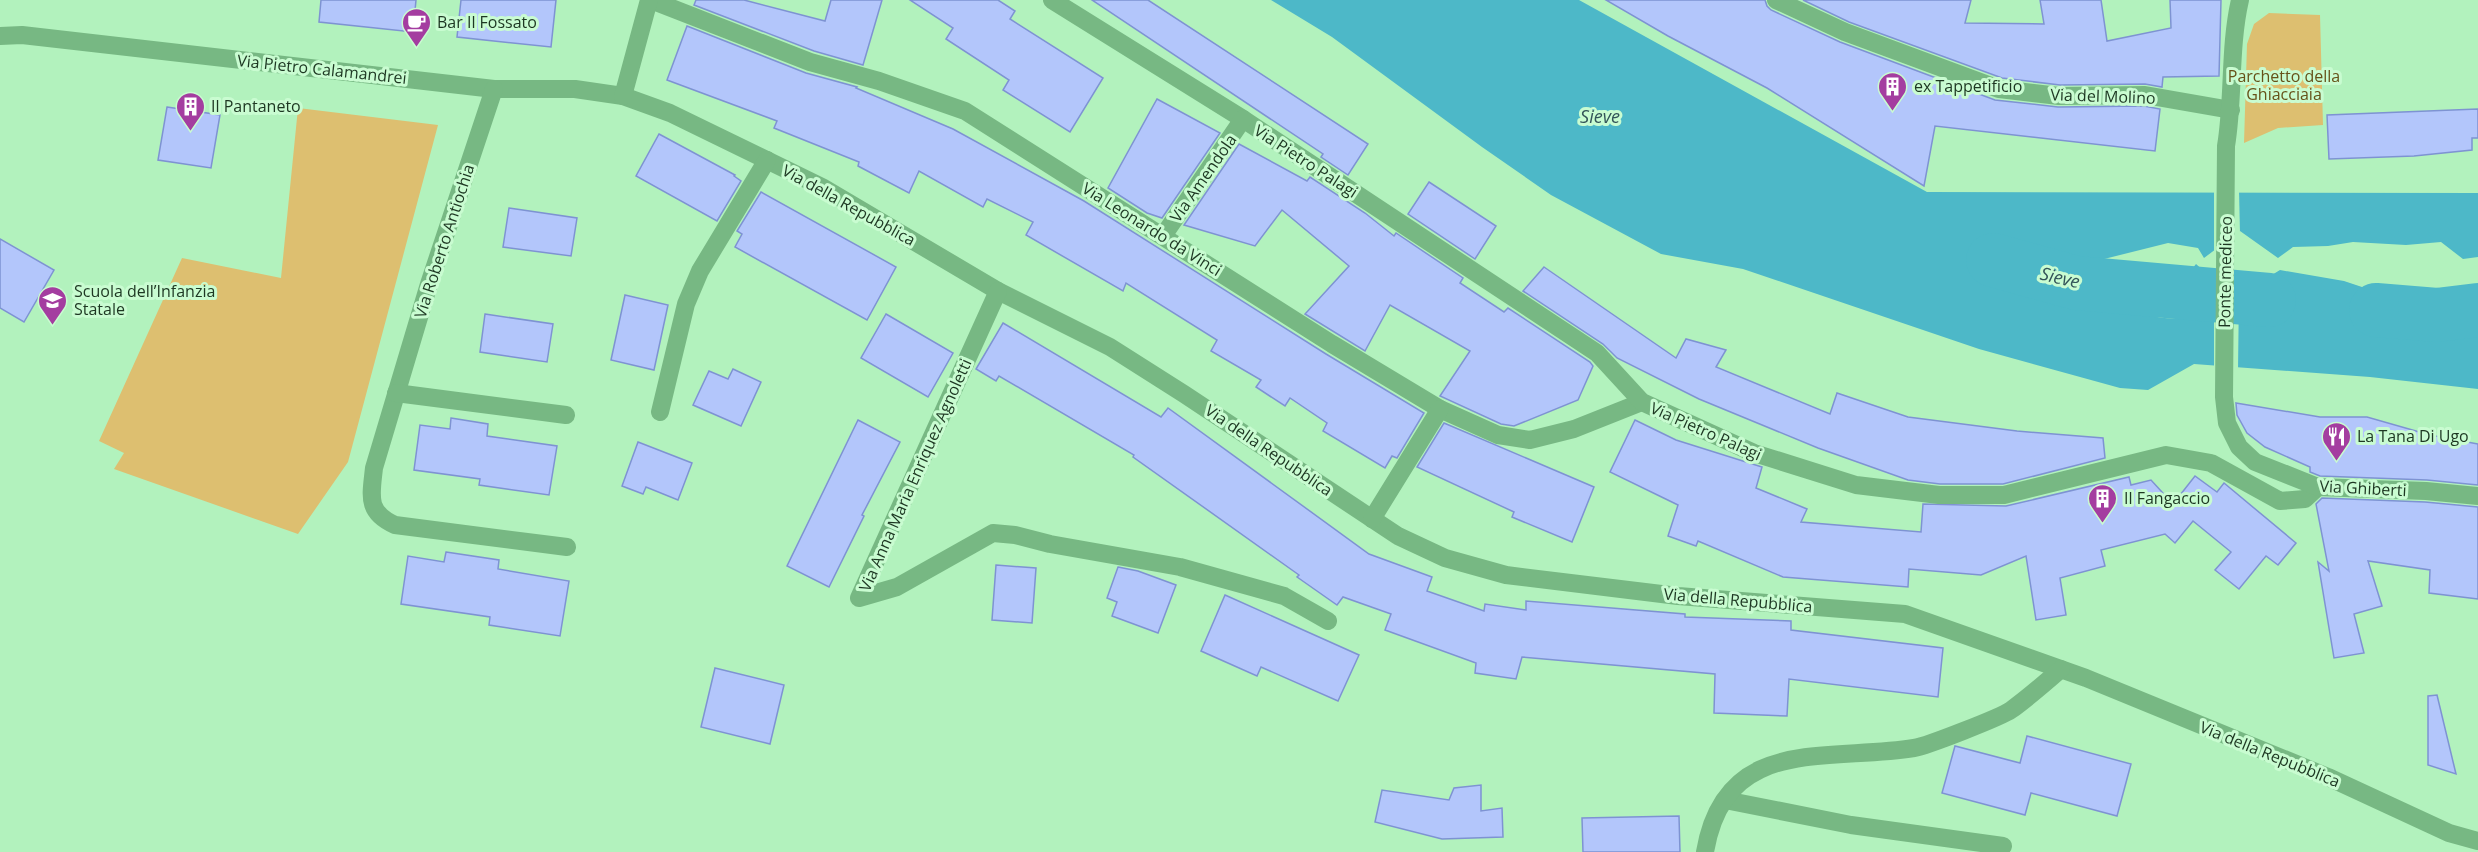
<svg xmlns="http://www.w3.org/2000/svg" width="2478" height="852" font-family="'Open Sans',sans-serif">
  <rect width="100%" height="100%" fill="#b2f2bd"/>
  <g fill="#ddbf70">
    <path d="M2269,13L2320,15L2323,125L2278,128L2244,143L2247,44L2254,24Z"/>
    <path d="M298,108L438,125L348,462L298,534L114,469L124,453L99,441L182,258L281,278Z"/>
  </g>
  <path fill="#4db8c8" d="M1271,0H1579L1927,192L2478,193V257L2463,259L2441,242L2406,245L2353,242L2328,246L2293,247L2278,258L2240,231L2204,258L2198,248L2168,243L2080,265H2056C2060,273 2065,287 2072,294C2084,306 2113,314 2130,308C2155,318 2170,322 2197,315L2201,302L2185,278L2196,264L2234,298L2280,270L2344,281L2374,291L2435,304L2454,316L2478,318V389L2370,377L2194,364L2148,390L2120,388L1979,349L1743,269L1661,254L1551,195L1482,147L1332,37Z"/>
  <g fill="#b2f2bd">
    <path d="M2214,190H2239L2240,234L2214,254Z"/>
    <path d="M2214,276L2235,294L2239,292L2238,370L2214,368Z"/>
  </g>
  <g fill="none" stroke-linecap="round" stroke-linejoin="round">
    <g stroke="#4db8c8" stroke-width="54">
      <path d="M1993,260L2076,283L2269,300"/>
      <path d="M2376,310L2437,315L2478,310"/>
    </g>
  </g>
  <g fill="#b3c6fb" stroke="#7e93d2" stroke-width="1.5">
    <path d="M321,0H416L413,32L319,22Z"/>
    <path d="M461,0H556L551,47L457,37Z"/>
    <path d="M696,0H744L825,21L831,0H882L863,65L814,51L694,5Z"/>
    <path d="M910,0H998L1015,11L1010,19L1103,78L1070,132L1003,90L1009,80L946,39L953,28Z"/>
    <path d="M1092,0H1148L1368,144L1348,175L1321,157L1323,154Z"/>
    <path d="M1606,0H1765L1767,6L1771,10L1840,42L1995,100L2058,107L2144,106L2160,109L2155,151L1935,126L1924,186L1767,88L1668,36Z"/>
    <path d="M1803,0H1971L1965,23L2044,24L2040,0H2101L2107,41L2171,28L2170,0H2221L2219,76L2163,77L2162,87L2145,84L2060,85L2002,78L1849,22Z"/>
    <path d="M687,26L806,73L857,87L856,88L953,129L1084,201L1326,354L1424,413L1397,458L1392,456L1385,468L1323,431L1327,423L1290,398L1285,406L1256,387L1261,380L1211,351L1217,340L1126,283L1123,291L1026,235L1033,222L987,199L983,207L919,171L909,193L858,166L859,162L774,128L777,121L667,80Z"/>
    <path d="M1157,99L1220,133L1162,218L1147,213L1108,188Z"/>
    <path d="M167,107L220,115L211,168L158,160Z"/>
    <path d="M2478,109V138H2472V150L2414,156L2329,159L2327,115Z"/>
    <path d="M659,134L735,175L734,176L741,181L717,221L636,176Z"/>
    <path d="M1239,144L1307,181L1310,177L1365,213L1394,236L1396,233L1463,278L1460,283L1504,312L1508,308L1590,362L1593,366L1578,400L1514,426L1501,424L1440,396L1470,351L1390,305L1365,351L1305,314L1349,266L1282,210L1255,246L1184,225Z"/>
    <path d="M1429,182L1496,226L1475,259L1408,214Z"/>
    <path d="M761,192L896,267L867,320L735,247L742,234L737,231Z"/>
    <path d="M509,208L577,218L571,256L503,247Z"/>
    <path d="M0,239L54,270L24,322L0,308Z"/>
    <path d="M1544,267L1676,358L1686,339L1726,350L1716,367L1830,414L1837,393L1908,417L2017,431L2103,438L2105,458L2003,484H1940L1908,480L1818,448L1699,399L1617,358L1603,344L1523,291Z"/>
    <path d="M625,295L668,305L654,370L611,360Z"/>
    <path d="M485,314L553,324L547,362L480,352Z"/>
    <path d="M886,314L953,353L928,397L861,358Z"/>
    <path d="M1003,323L1161,417L1168,408L1369,554L1432,577L1427,591L1484,611L1485,604L1526,610V601L1685,614V617L1791,621V630L1943,648L1938,697L1789,679L1787,716L1714,713L1715,674L1522,657L1516,679L1475,673L1476,663L1385,630L1391,614L1343,597L1337,605L1297,577L1299,575L1133,457L1134,455L999,376L996,381L976,369Z"/>
    <path d="M733,369L761,382L741,426L693,405L709,371L728,379Z"/>
    <path d="M2236,403L2320,417H2367L2430,435L2478,444V485L2427,480L2320,476L2310,472V467L2265,447L2247,433L2237,415Z"/>
    <path d="M451,418L488,424L487,436L557,446L549,495L479,485L480,479L414,470L420,425L450,429Z"/>
    <path d="M858,420L900,442L862,515L864,516L829,587L787,566Z"/>
    <path d="M1635,420L1676,440L1762,467L1756,488L1807,509L1801,522L1921,532L1923,504L2006,506L2129,477L2131,485L2151,480L2173,504L2195,476L2217,492L2224,483L2296,543L2278,565L2266,556L2239,589L2215,570L2231,552L2193,521L2175,543L2165,534L2101,550L2105,566L2060,578L2066,615L2036,620L2026,556L1981,575L1909,569L1908,587L1783,577L1698,541L1696,546L1668,536L1678,505L1610,472Z"/>
    <path d="M1444,423L1594,487L1572,542L1512,517L1514,512L1417,467Z"/>
    <path d="M638,442L692,463L678,500L646,487L643,494L622,486Z"/>
    <path d="M2322,498L2425,502L2478,507V599L2429,593L2430,570L2368,561L2382,606L2354,614L2364,653L2334,658L2318,562L2329,571L2316,504Z"/>
    <path d="M446,552L499,560L498,569L569,581L560,636L489,625L490,617L401,604L408,556L444,562Z"/>
    <path d="M996,565L1036,568L1032,623L992,620Z"/>
    <path d="M1118,567L1138,571L1176,585L1158,633L1112,616L1117,602L1107,598Z"/>
    <path d="M1225,595L1359,655L1338,701L1261,667L1257,676L1201,651Z"/>
    <path d="M715,668L784,685L770,744L701,727Z"/>
    <path d="M2437,695L2456,774L2428,765V696Z"/>
    <path d="M2027,736L2131,764L2117,816L2031,793L2025,815L1942,793L1955,746L2020,763Z"/>
    <path d="M1481,785V811L1502,808L1503,837L1442,839L1375,822L1382,790L1449,800L1454,788Z"/>
    <path d="M1679,816L1680,852H1583L1582,818Z"/>
  </g>
  <g fill="none" stroke-linecap="round" stroke-linejoin="round">
    <g stroke="#77b883" stroke-width="18">
      <path d="M651,0L810,62L879,81L965,111L1332,344L1440,409L1498,435L1530,440L1574,429L1642,402"/>
      <path d="M1052,0L1243,119L1597,353L1642,402L1754,453L1856,485L1939,495H2004L2166,455L2211,463L2280,501L2305,499L2318,487"/>
      <path d="M1776,0L1845,32L1999,89L2059,96L2145,95L2231,110"/>
      <path d="M2240,0C2229,48 2234,98 2226,146L2224,397L2227,423L2239,447L2255,462L2318,487L2426,491L2478,496"/>
      <path d="M0,36L22,35L494,89H575L623,96L670,113L822,187L998,291L1110,347L1184,394L1398,536L1445,558L1506,575L1678,596L1905,614L2086,678L2328,777L2449,833L2478,841"/>
      <path d="M494,89L429,284L374,468C371,496 366,512 395,525L567,547"/>
      <path d="M623,96L649,0"/>
      <path d="M1163,236L1243,119"/>
      <path d="M998,291L859,598L897,587L993,533L1015,535L1050,544L1180,567L1284,596L1328,621"/>
      <path d="M396,393L566,415"/>
      <path d="M660,412L686,304L700,271L767,160"/>
      <path d="M1372,519L1440,409"/>
      <path d="M1725,800L1851,825L2003,846"/>
      <path d="M1705,852C1725,734 1828,762 1914,748C1927,746 2001,717 2011,710C2029,697 2045,683 2061,669"/>
    </g>
  </g>
  <defs>
    <symbol id="cafe-pin" viewBox="-11 -11 22 30"><path d="M0 17L-7.5 6A9.5 9.5 0 1 1 7.5 6Z" fill="#a43da0" stroke="#c9fcd1"/><path d="M-5.5-4.5H6V0H3Q3 3.5 0 3.5H-2.5Q-5.5 3.5-5.5 0ZM3-3.2v2h1.7v-2ZM-6 4.5H4V6H-6Z" fill="#fff"/></symbol>
    <symbol id="building-pin" viewBox="-11 -11 22 30"><path d="M0 17L-7.5 6A9.5 9.5 0 1 1 7.5 6Z" fill="#a43da0" stroke="#c9fcd1"/><path d="M-4-6H4V6H1V3H-1V6H-4ZM-2.5-4.3h1.7v1.8h-1.7ZM.8-4.3h1.7v1.8H.8ZM-2.5-1h1.7V.8h-1.7ZM.8-1h1.7V.8H.8Z" fill="#fff"/></symbol>
    <symbol id="school-pin" viewBox="-11 -11 22 30"><path d="M0 17L-7.5 6A9.5 9.5 0 1 1 7.5 6Z" fill="#a43da0" stroke="#c9fcd1"/><path d="M0-5L7-2L0 1L-7-2ZM-4 1L0 2.5L4 1V4Q0 6-4 4Z" fill="#fff"/></symbol>
    <symbol id="restaurant-pin" viewBox="-11 -11 22 30"><path d="M0 17L-7.5 6A9.5 9.5 0 1 1 7.5 6Z" fill="#a43da0" stroke="#c9fcd1"/><path d="M-5-6h1v4h1v-4h1v4h1v-4h1v5L-1.5 .5V6h-2V.5L-5-1ZM5-6V6H3V1.5H1.5Q1.5-4 5-6Z" fill="#fff"/></symbol>
  </defs>
  <g fill-rule="evenodd">
    <use href="#cafe-pin" x="400" y="6" width="33" height="45"/>
    <use href="#building-pin" x="1876" y="70" width="33" height="45"/>
    <use href="#building-pin" x="174" y="90" width="33" height="45"/>
    <use href="#school-pin" x="36" y="284" width="33" height="45"/>
    <use href="#restaurant-pin" x="2320" y="420" width="33" height="45"/>
    <use href="#building-pin" x="2086" y="482" width="33" height="45"/>
  </g>
  <g text-anchor="middle" stroke-width="6" stroke-linejoin="round" paint-order="stroke">
    <g font-size="16" fill="#1d3722" stroke="#c9fcd1" text-anchor="start">
      <text x="437" y="28">Bar Il Fossato</text>
      <text x="1914" y="92">ex Tappetificio</text>
      <text x="211" y="112">Il Pantaneto</text>
      <text x="74" y="297">Scuola dell’Infanzia<tspan x="74" dy="18">Statale</tspan></text>
      <text x="2357" y="442">La Tana Di Ugo</text>
      <text x="2124" y="504">Il Fangaccio</text>
    </g>
    <g font-size="16" fill="#1d3722" stroke="#c9fcd1">
      <text transform="translate(322 69) rotate(6)" y="6">Via Pietro Calamandrei</text>
      <text transform="translate(2103 96) rotate(2)" y="6">Via del Molino</text>
      <text transform="translate(1306 161) rotate(33)" y="6">Via Pietro Palagi</text>
      <text transform="translate(1203 178) rotate(-55)" y="6">Via Amendola</text>
      <text transform="translate(849 205) rotate(29)" y="6">Via della Repubblica</text>
      <text transform="translate(1152 229) rotate(32)" y="6">Via Leonardo da Vinci</text>
      <text transform="translate(444 241) rotate(-72)" y="6">Via Roberto Antiochia</text>
      <text transform="translate(2225 272) rotate(-89)" y="6">Ponte mediceo</text>
      <text transform="translate(1706 431) rotate(24)" y="6">Via Pietro Palagi</text>
      <text transform="translate(1269 450) rotate(34)" y="6">Via della Repubblica</text>
      <text transform="translate(915 475) rotate(-66)" y="6">Via Anna Maria Enriquez Agnoletti</text>
      <text transform="translate(2363 488) rotate(3)" y="6">Via Ghiberti</text>
      <text transform="translate(1738 600) rotate(5)" y="6">Via della Repubblica</text>
      <text transform="translate(2270 754) rotate(22)" y="6">Via della Repubblica</text>
    </g>
    <g font-size="16" fill="#665219" stroke="#c9fcd1">
      <text x="2284" y="82">Parchetto della<tspan x="2284" dy="18">Ghiacciaia</tspan></text>
    </g>
    <g font-size="18" font-style="italic" fill="#335459" stroke="#c9fcd1">
      <text x="1600" y="123">Sieve</text>
      <text transform="translate(2060 278) rotate(13)" y="6">Sieve</text>
    </g>
  </g>
</svg>
